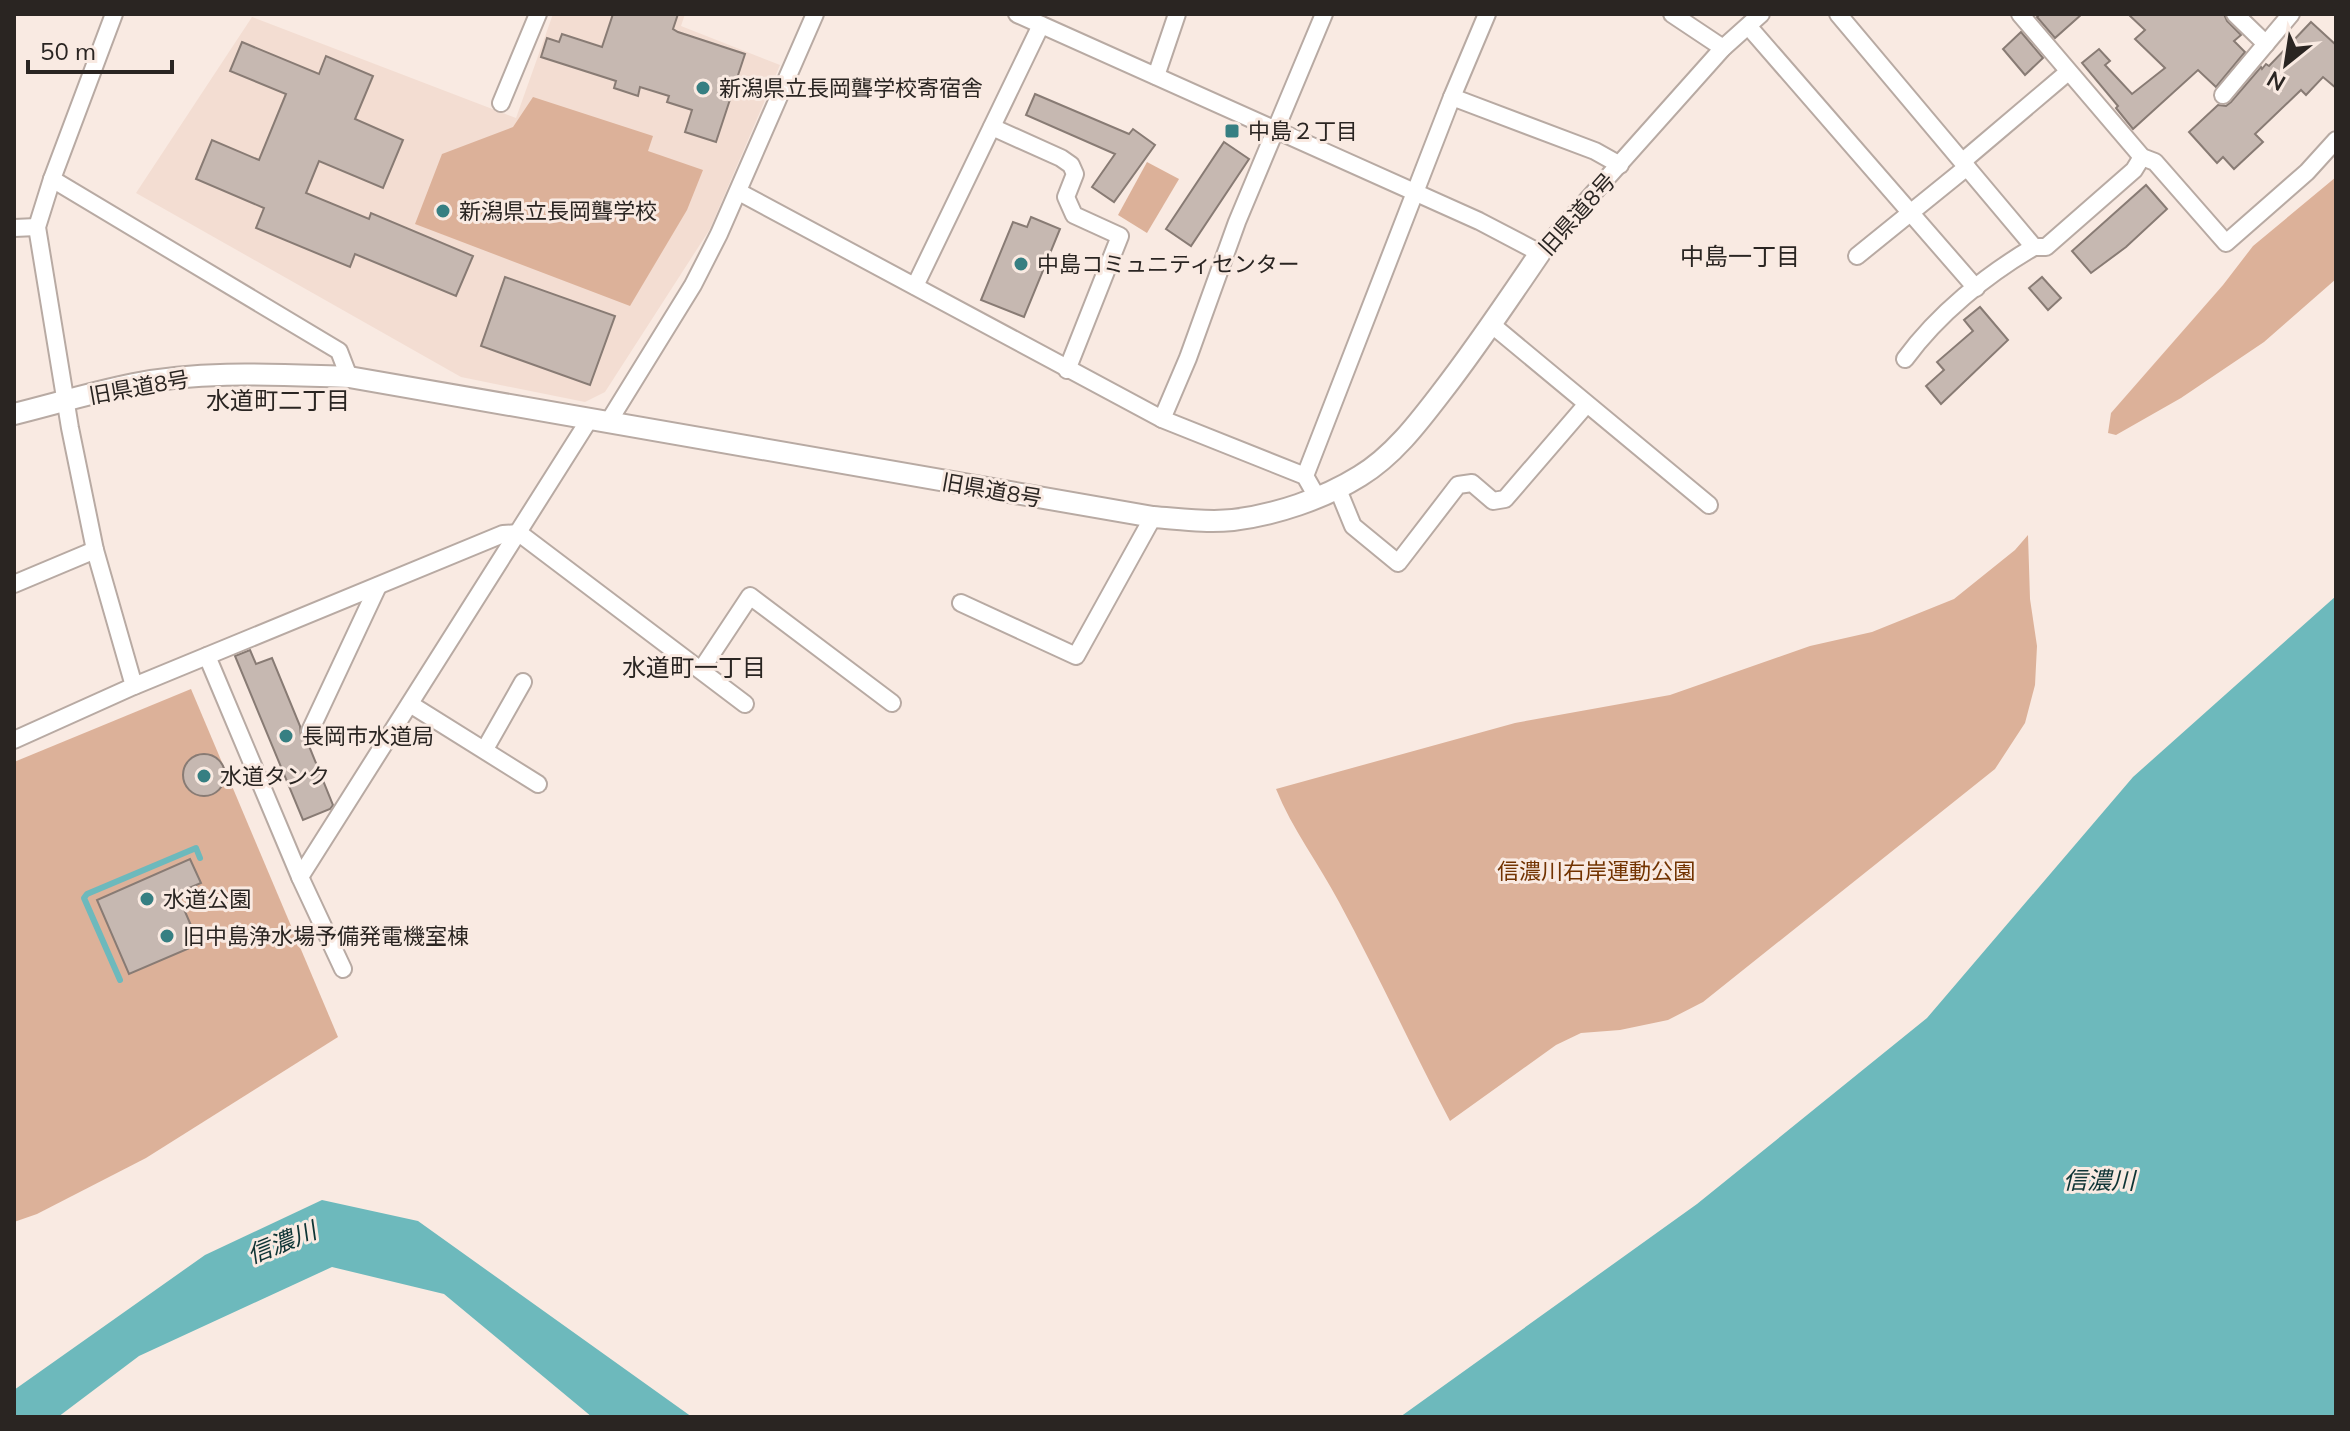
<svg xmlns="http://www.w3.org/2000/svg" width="2350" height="1431" font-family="Mulish,'Noto Sans JP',sans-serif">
  <rect width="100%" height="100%" fill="#f9eae2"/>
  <path fill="#f3ddd2" d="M553,14H685L681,26L780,65L710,229L605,392L585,402L461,377L136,193L252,17L516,118Z"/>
  <g fill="#dcb199">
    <path d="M533,97L653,136L648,151L703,170L687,210L630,306L415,224L442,154L513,127Z"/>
    <path d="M1147,162L1179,179L1147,233L1118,215Z"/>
    <path d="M2336,177V279L2264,342L2181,398L2116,435L2108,433L2111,413L2223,285L2253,246Z"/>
    <path d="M2028,535L2030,599L2037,646L2035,685L2025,723L1995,769L1703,1002L1668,1020L1620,1030L1581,1033L1556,1045L1450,1121C1412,1049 1378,974 1339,902C1319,864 1292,829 1276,789L1515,723L1670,695L1810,646L1872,632L1954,599L2015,550Z"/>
    <path d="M191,689L338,1037L146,1158L37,1214L14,1222V762Z"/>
  </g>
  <g fill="#6db9bc">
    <path d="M2336,596V1417H1400L1697,1204L1927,1018L2133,777Z"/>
    <path d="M322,1200L418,1221L692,1417H592L444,1294L332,1267L139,1356L58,1417H14V1390L205,1255Z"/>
  </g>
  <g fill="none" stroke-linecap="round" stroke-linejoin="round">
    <path stroke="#6db9bc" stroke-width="6" d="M120,980L84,898L87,894L196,848L200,858"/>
  </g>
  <g fill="#c6b8b1" stroke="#887b74" stroke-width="2">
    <path d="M613,14H678L673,29L678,32L745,54L716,142L685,132L692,110L667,102L669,96L640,87L638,96L614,88L616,81L541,57L547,38L559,42L562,34L602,47Z"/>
    <path d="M2040,14H2082L2055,38L2037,17Z"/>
    <path d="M2128,14H2224L2227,21L2241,35L2234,41L2245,52L2216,87L2198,70L2133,129L2116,108L2118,106L2082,63L2099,49L2110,61L2105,65L2132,94L2165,68L2135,39L2145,30Z"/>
    <path d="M2311,22L2336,45V88L2323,77L2306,95L2301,90L2255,134L2263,142L2234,169L2223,157L2217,163L2189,132L2218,105L2226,106L2231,102L2261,67L2262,69L2266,64L2269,66Z"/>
    <path d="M2021,32L2043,58L2025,75L2003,49Z"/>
    <path d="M242,42L319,74L326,56L373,76L355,119L403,140L383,188L319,161L306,193L369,219L371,213L473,256L456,296L355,254L350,267L256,228L264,208L196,179L212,140L259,160L286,94L230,71Z"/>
    <path d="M1035,94L1129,134L1133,129L1155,145L1114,202L1092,187L1115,154L1026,115Z"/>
    <path d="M1224,142L1249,159L1191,246L1166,229Z"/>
    <path d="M2146,185L2167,209L2126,247L2091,273L2072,251Z"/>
    <path d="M1031,217L1060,229L1024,317L981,300L1013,222L1027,227Z"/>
    <path d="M505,277L615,316L590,385L481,346Z"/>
    <path d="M2042,277L2061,298L2048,310L2029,288Z"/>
    <path d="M1980,307L2008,340L1941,404L1926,386L1944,370L1937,362L1973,331L1964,320Z"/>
    <path d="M250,650L256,664L272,658L300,726L301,737L307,741L333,805L330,809L303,820L235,656Z"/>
    <circle cx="204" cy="775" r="21"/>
    <path d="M190,859L201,883L177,893L199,944L129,974L97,900Z"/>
  </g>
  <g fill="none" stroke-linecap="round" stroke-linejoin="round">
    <defs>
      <g id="minor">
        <path d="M114,14L52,179L37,227L70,428L95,550L134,686"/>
        <path d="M1017,14L1479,221L1540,253L1723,48L1761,14"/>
        <path d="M1672,14L1723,48"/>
        <path d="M1838,14L2034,247H2046L2134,170L2142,157"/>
        <path d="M2020,14L2142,157L2155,162L2226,243L2307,172L2336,140"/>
        <path d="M2235,14L2266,44"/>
        <path d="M1749,27L1976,288"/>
        <path d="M1156,76L1177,14"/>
        <path d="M2223,95L2291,14"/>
        <path d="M1452,97L1595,151L1620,165"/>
        <path d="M501,103L538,14"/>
        <path d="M992,127L1061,158L1071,165L1075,174L1066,197L1074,215L1120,236L1067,370"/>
        <path d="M1963,161L2068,72"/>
        <path d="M52,179L339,351L349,377"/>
        <path d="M739,192L1162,419L1305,476L1317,497"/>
        <path d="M14,228L37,227"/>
        <path d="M1857,256L1967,167"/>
        <path d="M915,286L1041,25"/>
        <path d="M1491,324L1709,505"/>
        <path d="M1905,359C1938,314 1986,275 2034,247"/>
        <path d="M1162,419L1188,358L1237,222L1324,14"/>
        <path d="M609,421L693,285L719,234L815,14"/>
        <path d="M1305,476L1452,97L1487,14"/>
        <path d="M1337,487L1353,526L1398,563L1458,485L1472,483L1493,501L1505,499L1586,405"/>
        <path d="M14,584L95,550"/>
        <path d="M961,603L1076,656L1153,517"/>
        <path d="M207,656L300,877L343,969"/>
        <path d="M701,670L750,596L892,703"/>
        <path d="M410,704L538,784"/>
        <path d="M310,731L378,586"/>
        <path d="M14,740L134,686L503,534L519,533L745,704"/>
        <path d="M485,749L523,682"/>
        <path d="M300,877L589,420"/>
      </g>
      <path id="tertiary" d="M14,414C54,404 94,392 134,384C204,370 278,375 349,377L1153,517C1180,519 1206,523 1233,520C1275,515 1323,499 1360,476C1393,456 1418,423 1441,393C1476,348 1508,300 1540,253"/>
    </defs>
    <use href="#minor" stroke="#b8aaa3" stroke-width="20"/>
    <use href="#tertiary" stroke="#b8aaa3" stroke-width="24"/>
    <use href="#minor" stroke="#fff" stroke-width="16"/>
    <use href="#tertiary" stroke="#fff" stroke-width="20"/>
  </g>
  <g fill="#367f82" stroke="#f9eae2" stroke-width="3">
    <circle cx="703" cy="88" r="8"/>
    <rect x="1224" y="123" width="16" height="16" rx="4"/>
    <circle cx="443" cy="211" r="8"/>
    <circle cx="1021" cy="264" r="8"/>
    <circle cx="286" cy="736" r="8"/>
    <circle cx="204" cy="776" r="8"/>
    <circle cx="147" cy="899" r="8"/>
    <circle cx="167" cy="936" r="8"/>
  </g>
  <g text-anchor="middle" stroke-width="6" stroke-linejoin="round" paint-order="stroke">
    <g font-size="22" fill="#2a2522" stroke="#f9eae2" text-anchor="start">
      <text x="719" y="96">新潟県立長岡聾学校寄宿舎</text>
      <text x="1248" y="139">中島２丁目</text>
      <text x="459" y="219">新潟県立長岡聾学校</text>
      <text x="1037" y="272">中島コミュニティセンター</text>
      <text x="302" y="744">長岡市水道局</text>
      <text x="220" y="784">水道タンク</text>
      <text x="163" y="907">水道公園</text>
      <text x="183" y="944">旧中島浄水場予備発電機室棟</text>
    </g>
    <g font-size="22" fill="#2a2522" stroke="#f9eae2">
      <text transform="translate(1577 214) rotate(-48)" y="8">旧県道8号</text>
      <text transform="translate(139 387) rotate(-10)" y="8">旧県道8号</text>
      <text transform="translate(992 490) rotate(10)" y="8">旧県道8号</text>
    </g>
    <g font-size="22" fill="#723301" stroke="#f9eae2">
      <text x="1596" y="879">信濃川右岸運動公園</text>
    </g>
    <g font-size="24" fill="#2a2522" stroke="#f9eae2">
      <text x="1740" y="265">中島一丁目</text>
      <text x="278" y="409">水道町二丁目</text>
      <text x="694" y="676">水道町一丁目</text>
    </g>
    <g font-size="24" font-style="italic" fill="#0e3435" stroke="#f9eae2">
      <text x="2099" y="1189">信濃川</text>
      <text transform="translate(282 1243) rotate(-22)" y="8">信濃川</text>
    </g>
  </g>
  <rect width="2350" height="1431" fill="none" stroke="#2a2522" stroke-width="32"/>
  <g transform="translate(2286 64) rotate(210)" stroke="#f9eae2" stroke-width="6" paint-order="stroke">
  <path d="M0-6L14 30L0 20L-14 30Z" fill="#2a2522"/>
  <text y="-12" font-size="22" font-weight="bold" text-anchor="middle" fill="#2a2522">N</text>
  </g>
  <path d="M28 60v12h144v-12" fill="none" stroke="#2a2522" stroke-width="4"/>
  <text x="40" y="60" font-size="24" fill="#2a2522" stroke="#f9eae2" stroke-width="6" paint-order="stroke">50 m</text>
</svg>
